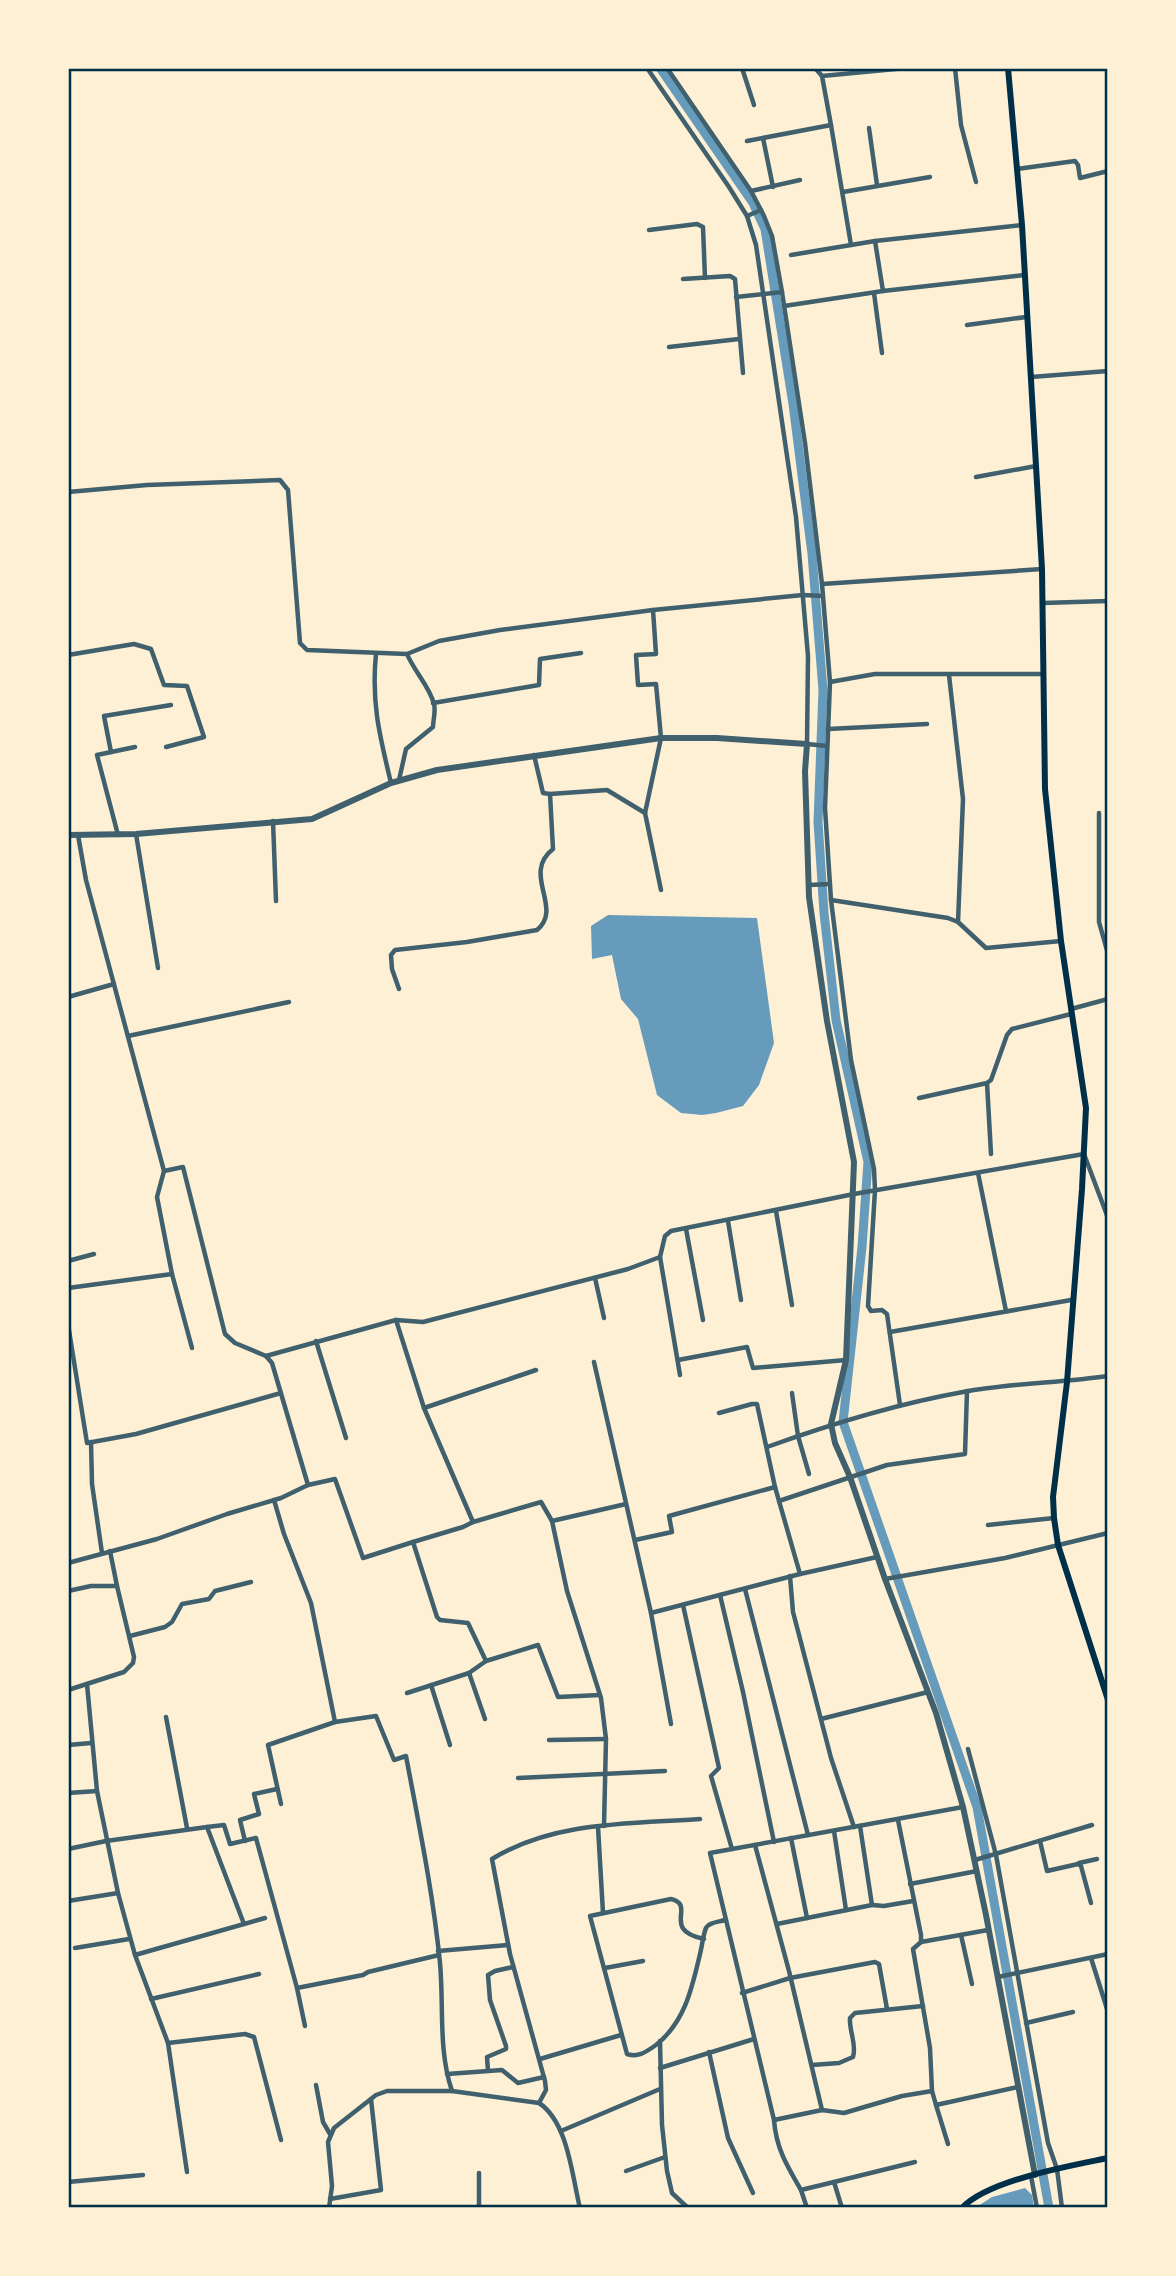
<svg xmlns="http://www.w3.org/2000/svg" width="1176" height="2276" font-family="Montserrat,sans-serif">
  <rect width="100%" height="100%" fill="#fdf0d5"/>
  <g fill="#669bbc">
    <path d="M608,915L757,918L774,1043L759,1085L743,1106L716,1113L702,1115L681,1113L657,1095L638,1019L621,999L612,955L592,959L591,926Z"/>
    <path d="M1025,2188L1032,2195L1034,2208H975L992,2197Z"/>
  </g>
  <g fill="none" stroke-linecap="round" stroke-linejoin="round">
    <path stroke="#669bbc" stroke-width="9" d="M660,68L753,203L765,229L793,404L812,554L823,690L818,822L824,913L836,1020L868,1162L862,1247L843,1422L977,1807L1049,2208"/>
    <g stroke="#3f606c" stroke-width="4.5">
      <path d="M647,68L729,187L747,216L756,245L796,517L808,656L807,744"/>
      <path d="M667,68L751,191L764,216L772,236L782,292L805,443L822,584L830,682L825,808L831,900L851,1060L874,1169L875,1190L868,1306L871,1311L882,1310L887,1314L900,1405"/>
      <path d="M742,68L754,105"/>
      <path d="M815,68L822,76"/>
      <path d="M955,68L961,125L976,182"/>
      <path d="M831,125L822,76L906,68"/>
      <path d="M869,128L877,185"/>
      <path d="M763,138L773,187"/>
      <path d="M747,141L831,125L851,245"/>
      <path d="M1017,169L1075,161L1078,165L1080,178L1108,171"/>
      <path d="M751,191L800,180"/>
      <path d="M843,192L930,177"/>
      <path d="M747,216L761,210"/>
      <path d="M649,230L697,224L703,227L705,278"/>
      <path d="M875,241L883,291"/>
      <path d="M791,255L875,241L1022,225"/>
      <path d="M683,279L730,276L735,279L743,373"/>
      <path d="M874,293L882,353"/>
      <path d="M736,297L782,292"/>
      <path d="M784,306L883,291L1024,275"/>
      <path d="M967,325L1026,317"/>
      <path d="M669,347L739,339"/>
      <path d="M1031,377L1108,371"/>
      <path d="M976,477L1036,466"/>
      <path d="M68,492L147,485L280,480L288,490L300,643L307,650L407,654L439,641L500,630L653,610L803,595L823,596"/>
      <path d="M822,584L1042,569"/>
      <path d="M1043,603L1108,601"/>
      <path d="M653,610L656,654L636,655L638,685L656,684L661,738L645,813L661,890"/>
      <path d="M376,654C371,703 380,737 391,783"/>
      <path d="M68,655L134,644L151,649L164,685L187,686L204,737L166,747"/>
      <path d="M949,675L963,799L958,922"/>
      <path d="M830,682L875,674H1043"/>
      <path d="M433,703L539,685L540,659L581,653"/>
      <path d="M828,729L927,724"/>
      <path d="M807,744L827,746"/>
      <path d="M111,752L104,716L171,705"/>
      <path d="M534,755L543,793L550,794L607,790L645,813"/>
      <path d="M399,780L406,749L433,727C433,720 436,711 434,704C430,687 414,671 407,654"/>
      <path d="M1099,813V922L1108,954"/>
      <path d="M273,821L276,901"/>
      <path d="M136,834L158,968"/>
      <path d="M118,835L97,755L135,747"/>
      <path d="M809,885L830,884"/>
      <path d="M831,900L948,918L958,922L986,948L1061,941"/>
      <path d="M399,989L392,969L391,955L395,950L467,942L537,930C564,908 521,874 553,849L550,794"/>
      <path d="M68,997L114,984"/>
      <path d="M1071,1009L1108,999"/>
      <path d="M128,1036L289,1002"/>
      <path d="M987,1083L991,1154"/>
      <path d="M919,1098L987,1083L991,1080L1007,1035L1012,1029L1071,1014"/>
      <path d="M164,1171L183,1167L225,1334L235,1343L266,1356L396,1320L423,1322L628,1269L660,1257L665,1236L671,1231L854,1194L1084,1154L1108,1218"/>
      <path d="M978,1173L1006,1311"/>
      <path d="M776,1211L792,1305"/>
      <path d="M728,1221L741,1300"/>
      <path d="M686,1229L703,1320"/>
      <path d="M660,1257L680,1375"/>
      <path d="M68,1261L94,1254"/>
      <path d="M172,1274L192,1348"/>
      <path d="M595,1278L604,1318"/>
      <path d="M68,1288L172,1274L157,1197L164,1171L86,880L78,835"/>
      <path d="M396,1320L424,1408L473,1522L463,1527L413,1542"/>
      <path d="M68,1324L87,1443L136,1434L281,1393"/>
      <path d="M890,1332L1071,1300"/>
      <path d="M316,1341L346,1438"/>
      <path d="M678,1360L747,1347L753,1368L846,1360"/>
      <path d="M594,1362L651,1613L800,1574L877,1557"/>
      <path d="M792,1393L798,1436L809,1474"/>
      <path d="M424,1408L536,1370"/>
      <path d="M719,1413L752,1404H757L775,1487"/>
      <path d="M91,1442L92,1484L102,1553"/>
      <path d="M767,1447C831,1424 896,1404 963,1392C1010,1383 1060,1383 1108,1376"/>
      <path d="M308,1485L335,1479L363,1558L413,1542L437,1617L440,1620L468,1623L486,1661L538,1645L558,1697L600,1695"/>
      <path d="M274,1500L284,1534L311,1603L335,1722L376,1716L394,1760L406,1756C419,1825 433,1893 440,1963C444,2006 438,2050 452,2091"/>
      <path d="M779,1501L887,1465L965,1454L967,1391"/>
      <path d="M473,1522L541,1502L552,1521"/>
      <path d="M988,1525L1054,1518"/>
      <path d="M635,1540L672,1532L669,1516L775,1487L800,1574"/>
      <path d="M110,1551L117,1586"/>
      <path d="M68,1563L157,1539L227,1514L281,1498L308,1485L272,1363L266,1356"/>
      <path d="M790,1576L793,1612L798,1631L831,1758L854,1827"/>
      <path d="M885,1579L1005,1558L1108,1533"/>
      <path d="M745,1589L808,1835"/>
      <path d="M68,1591L91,1586H117L134,1657L133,1663L124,1672L68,1690"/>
      <path d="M720,1595L743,1692L774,1842"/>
      <path d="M683,1605L719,1768L711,1776L732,1849"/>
      <path d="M651,1613L671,1724"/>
      <path d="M130,1636L165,1627L172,1622L182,1604L209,1599L215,1591L251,1582"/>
      <path d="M469,1673L485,1719"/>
      <path d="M87,1684L97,1791L118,1893L135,1955L265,1918"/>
      <path d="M431,1685L450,1745"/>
      <path d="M407,1693L469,1673L486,1661"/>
      <path d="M166,1717L187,1828"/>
      <path d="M821,1719L928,1692"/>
      <path d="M549,1740L606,1739"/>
      <path d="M68,1745L91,1743"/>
      <path d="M968,1749L996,1855L1048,2143L1057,2169L1062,2208"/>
      <path d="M518,1778L665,1771"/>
      <path d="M68,1793L97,1791"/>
      <path d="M281,1804L268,1745L335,1722"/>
      <path d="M963,1807L710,1853L774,2120L822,2110L844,2113L902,2096L932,2091L936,2105L1018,2087"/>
      <path d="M898,1820L921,1935V1942L913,1949L930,2048L932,2091"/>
      <path d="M604,1826L606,1739L601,1698L567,1591L552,1521L626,1504"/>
      <path d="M207,1827L224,1825L230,1844L256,1838L297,1988"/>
      <path d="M598,1827L603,1913"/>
      <path d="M834,1831L846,1910"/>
      <path d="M791,1838L807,1918"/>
      <path d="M245,1841L240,1820L259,1814L254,1794L277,1789"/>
      <path d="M1040,1841L1047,1871L1078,1864L1081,1866L1091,1903"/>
      <path d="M755,1845L789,1971L822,2110"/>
      <path d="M68,1849L106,1841L207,1827L244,1924"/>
      <path d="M975,1860L1092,1825"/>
      <path d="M1079,1863L1097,1859"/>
      <path d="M910,1884L977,1871"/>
      <path d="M68,1901L118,1893"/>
      <path d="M872,1905L884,1906L913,1901"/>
      <path d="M777,1924L872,1905L860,1826"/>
      <path d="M961,1935L972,1984"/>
      <path d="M704,1939C660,1930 697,1905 671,1899L590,1916L627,2054C639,2058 647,2051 656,2045C685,2022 692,1988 700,1954C702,1947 703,1935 706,1928C709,1922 719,1922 725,1920"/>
      <path d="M921,1942L988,1930"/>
      <path d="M75,1948L129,1939"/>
      <path d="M438,1951L508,1945"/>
      <path d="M135,1955L168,2043L187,2172"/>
      <path d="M1091,1958L1108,2012"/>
      <path d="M605,1968L643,1961"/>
      <path d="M998,1977L1108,1954"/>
      <path d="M742,1993L790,1978L875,1962L879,1964L887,2009"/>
      <path d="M151,1999L259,1974"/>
      <path d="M1026,2023L1073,2012"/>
      <path d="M305,2026L297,1988L363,1975L368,1972L439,1955"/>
      <path d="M660,2041L662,2125L667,2171L672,2193L688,2208"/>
      <path d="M168,2043L245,2034L254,2037L281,2140"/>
      <path d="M709,2052L728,2138L753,2193"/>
      <path d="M540,2059L621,2035"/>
      <path d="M812,2065L839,2063L853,2057C857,2045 849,2031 850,2018L855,2013L923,2006"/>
      <path d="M660,2068L754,2039"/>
      <path d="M488,2071L487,2057L506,2049V2046L490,2000L488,1975L495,1971L513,1967"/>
      <path d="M447,2074L502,2070L518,2083L544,2077"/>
      <path d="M316,2085L323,2122L330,2134"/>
      <path d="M539,2103L546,2090L545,2081L510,1954L492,1859C554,1821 630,1824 700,1819"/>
      <path d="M936,2105L948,2144"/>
      <path d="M774,2120C776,2148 787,2166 801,2190"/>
      <path d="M561,2131L660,2089"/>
      <path d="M626,2171L665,2157"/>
      <path d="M479,2173V2208"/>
      <path d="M1031,2176L1037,2208"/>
      <path d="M68,2182L143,2175"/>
      <path d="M330,2199L381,2190L371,2099"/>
      <path d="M329,2208L332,2186L328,2142L334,2128L376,2095L387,2091H452L539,2103C568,2122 572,2176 580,2208"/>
      <path d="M807,2208L801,2190L834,2182"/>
      <path d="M842,2208L834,2182L915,2162"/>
      <path d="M940,2208H953"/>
    </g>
    <path stroke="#3f606c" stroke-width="6" d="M68,835L136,834L312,819L391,783L437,770L661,738H717L807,744L805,771L809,897L827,1021L854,1162L846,1360L831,1424L835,1443L850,1477L885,1579L936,1713L963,1807L986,1915L1035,2175"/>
    <g stroke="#003049" stroke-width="6">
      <path d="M1008,68L1022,225L1042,569L1045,789L1061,941L1086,1108L1082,1189L1067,1382L1053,1497L1054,1518L1058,1545L1108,1700"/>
      <path d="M962,2208C988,2180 1070,2166 1108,2158"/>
    </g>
  </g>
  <rect width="1176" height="2276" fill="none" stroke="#fdf0d5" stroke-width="140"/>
  <rect x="70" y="70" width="1036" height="2136" fill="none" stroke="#003049" stroke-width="2.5"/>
</svg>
